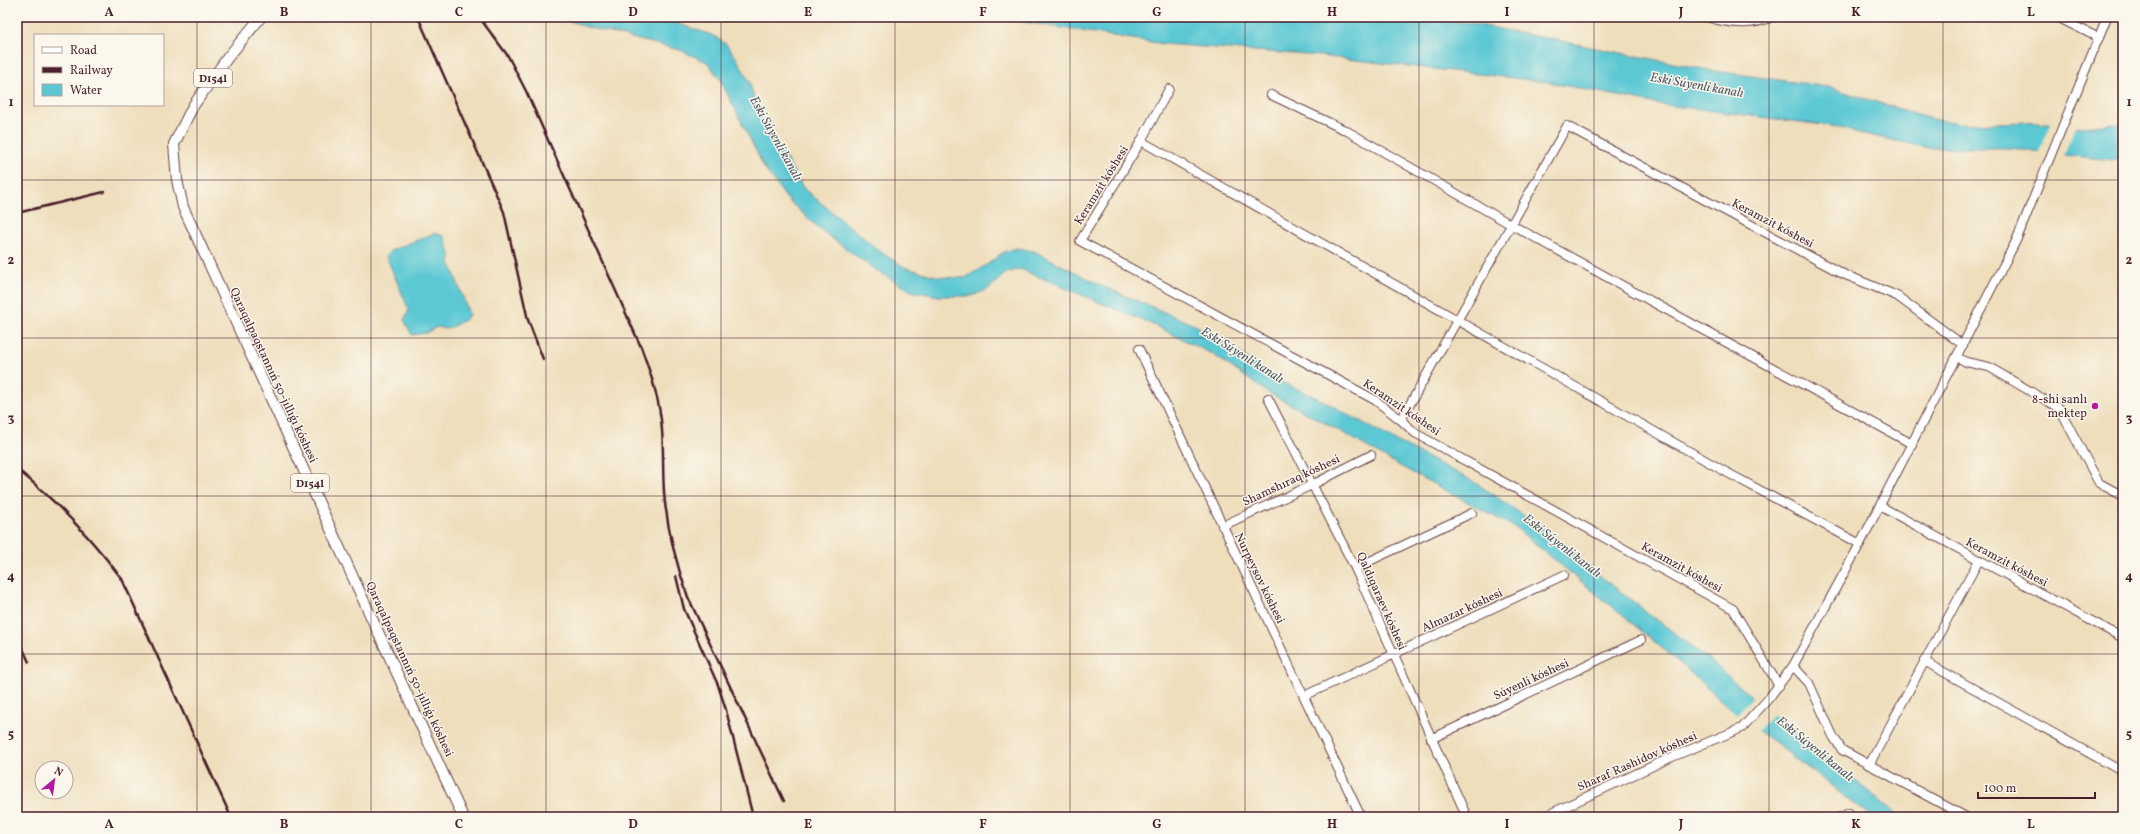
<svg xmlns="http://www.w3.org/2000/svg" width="2140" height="834" font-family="Vollkorn,serif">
  <rect width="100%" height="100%" fill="#fbf7ec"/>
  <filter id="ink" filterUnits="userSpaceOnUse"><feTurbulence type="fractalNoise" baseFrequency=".025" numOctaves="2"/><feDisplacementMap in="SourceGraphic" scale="8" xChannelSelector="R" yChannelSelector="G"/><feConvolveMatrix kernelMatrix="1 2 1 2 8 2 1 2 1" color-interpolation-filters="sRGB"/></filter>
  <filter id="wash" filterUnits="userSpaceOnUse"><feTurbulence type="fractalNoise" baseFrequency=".012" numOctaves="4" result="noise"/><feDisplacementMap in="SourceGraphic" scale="16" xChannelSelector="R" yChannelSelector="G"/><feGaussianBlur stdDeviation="0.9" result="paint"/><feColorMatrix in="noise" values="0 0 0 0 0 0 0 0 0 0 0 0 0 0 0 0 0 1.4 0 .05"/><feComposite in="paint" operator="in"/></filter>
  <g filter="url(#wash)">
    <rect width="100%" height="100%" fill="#eedebc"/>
    <g fill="#5cc8d4" stroke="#537480">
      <path d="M558,17L661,18L712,35L726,44L737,59L749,81L759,114L804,189L882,253L906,268L940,277L965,278L988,264L1004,252L1017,248L1034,251L1102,286L1197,326L1238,352L1279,381L1322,400L1405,446L1476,483L1561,541L1595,572L1713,663L1749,695L1900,817H1873L1735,713L1673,657L1516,528L1396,464L1347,435L1267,392L1214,355L1158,327L1020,269L1006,273L987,290L971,296H939L911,291L874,269L822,231L787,199L765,169L720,79L707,62L680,50L587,27Z"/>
      <path d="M993,17H1421L1469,23L1708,70L1828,87L1931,119L1970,124L2024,122L2082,127L2113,124L2123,126V161L2033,152L2014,148H1929L1850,131L1839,127L1658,104L1548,82L1320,56L1164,44Z"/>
      <path d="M435,233L444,236L451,257L450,262L469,314L466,319L448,329L437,327L426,333L412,335L404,320L409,310L386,256L390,251Z"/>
    </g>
    <g fill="#eedebc">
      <path d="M2052,122L2077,124L2063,156L2038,154Z"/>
      <path d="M1754,696L1775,713L1757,732L1735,716Z"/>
    </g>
  </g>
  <g filter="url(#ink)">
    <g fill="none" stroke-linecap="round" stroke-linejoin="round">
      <defs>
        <g id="minor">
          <path d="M1707,17C1729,24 1751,27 1772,17"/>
          <path d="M2057,17L2099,38"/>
          <path d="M1169,89L1141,141L1080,241L1375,400L1401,420L1415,433L1733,609L1779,686"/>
          <path d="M1271,95L1347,131L1510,224L1912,444"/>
          <path d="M1141,141L1726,472L1860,544"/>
          <path d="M1139,349L1361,817"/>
          <path d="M1957,357L1966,362L1989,367L2059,408L2099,483L2123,496"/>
          <path d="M1268,398L1355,568L1467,817"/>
          <path d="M1401,420L1567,126L1841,273L1897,296L1963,345"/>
          <path d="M1880,506L2123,638"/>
          <path d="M1222,526L1314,484L1371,455"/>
          <path d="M1355,568L1472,513"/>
          <path d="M1924,661L2123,772"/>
          <path d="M1793,666L1809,683L1833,736L1842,750L1966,817"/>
          <path d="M1304,696L1564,575"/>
          <path d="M1431,739L1641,640"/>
          <path d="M1869,765L1979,560"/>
          <path d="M1543,817L1672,757L1742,728L1769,698L1793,666L1860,544L2016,241L2107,17"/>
          <path d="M1840,817L1849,813"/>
        </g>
        <path id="major" d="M261,17L228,57L193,106L174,144L177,180L183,207L463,817"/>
      </defs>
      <use href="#minor" stroke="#633c41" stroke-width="10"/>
      <use href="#major" stroke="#633c41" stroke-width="12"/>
      <use href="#minor" stroke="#fff" stroke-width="8"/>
      <use href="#major" stroke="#fff" stroke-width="10"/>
      <g stroke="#4a1f2b" stroke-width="2.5">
        <path d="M418,17L504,212L528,320L543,359"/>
        <path d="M479,17L508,56L526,91L641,347C651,374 660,401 662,430C664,454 662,479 665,503C669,536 677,566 688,597L784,801"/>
        <path d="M17,213L104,192"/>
        <path d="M17,469C56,501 92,539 122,579L231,817"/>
        <path d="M676,576L684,609L718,685L726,710L753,817"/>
        <path d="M17,636L29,662"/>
      </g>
    </g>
  </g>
  <path fill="none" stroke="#4a1f2b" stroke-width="1" stroke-opacity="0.55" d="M197,17V817M371,17V817M546,17V817M721,17V817M895,17V817M1070,17V817M1245,17V817M1419,17V817M1594,17V817M1769,17V817M1943,17V817M17,180H2123M17,338H2123M17,496H2123M17,654H2123"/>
  <circle fill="#b5179e" stroke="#fbf7ec" stroke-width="1.5" cx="2095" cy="406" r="4"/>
  <g text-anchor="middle" stroke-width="3" stroke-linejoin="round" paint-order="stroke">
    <g fill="#fbf7ec" stroke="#7f6065" stroke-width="1">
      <rect x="194" y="69" width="38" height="18" rx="3"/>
      <rect x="291" y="474" width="38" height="18" rx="3"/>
    </g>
    <g font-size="11" font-weight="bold" fill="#4a1f2b">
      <text x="213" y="82">D154l</text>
      <text x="310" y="487">D154l</text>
    </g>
    <g font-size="12" fill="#4a1f2b" stroke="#fbf7ec">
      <text transform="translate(1101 185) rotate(-58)" y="4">Keramzit kóshesi</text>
      <text transform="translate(1773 223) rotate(28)" y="4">Keramzit kóshesi</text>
      <text transform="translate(274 375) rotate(65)" y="4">Qaraqalpaqstannıń 50-jıllıǵı kóshesi</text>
      <text transform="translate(1402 407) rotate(34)" y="4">Keramzit kóshesi</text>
      <text transform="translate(1291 480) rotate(-25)" y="4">Shamshıraq kóshesi</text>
      <text transform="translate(2007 562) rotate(28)" y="4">Keramzit kóshesi</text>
      <text transform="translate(1682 567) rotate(29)" y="4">Keramzit kóshesi</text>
      <text transform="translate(1260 578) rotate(64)" y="4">Nurpeysov kóshesi</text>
      <text transform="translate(1382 601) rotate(66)" y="4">Qaldıqaraev kóshesi</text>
      <text transform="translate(1462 610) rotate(-25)" y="4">Almazar kóshesi</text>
      <text transform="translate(410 669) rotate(65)" y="4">Qaraqalpaqstannıń 50-jıllıǵı kóshesi</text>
      <text transform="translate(1531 679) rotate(-25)" y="4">Súyenli kóshesi</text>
      <text transform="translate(1637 761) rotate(-24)" y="4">Sharaf Rashidov kóshesi</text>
    </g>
    <g font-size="12" fill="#4a1f2b" stroke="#fbf7ec" text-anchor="end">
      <text x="2087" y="403">8-shi sanlı<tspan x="2087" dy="14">mektep</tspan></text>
    </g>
    <g font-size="13" font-style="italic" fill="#505a66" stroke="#fbf7ec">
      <text transform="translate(1697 84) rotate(10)" y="5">Eski Súyenli kanalı</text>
      <text transform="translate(777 138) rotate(61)" y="5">Eski Súyenli kanalı</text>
      <text transform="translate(1243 354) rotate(32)" y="5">Eski Súyenli kanalı</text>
      <text transform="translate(1563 545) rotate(38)" y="5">Eski Súyenli kanalı</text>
      <text transform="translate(1816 748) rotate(39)" y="5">Eski Súyenli kanalı</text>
    </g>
  </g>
  <rect width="2140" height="834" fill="none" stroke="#fbf7ec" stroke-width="44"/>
  <rect x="34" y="34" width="130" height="72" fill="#fbf7ec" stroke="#b4a19f"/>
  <rect x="42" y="47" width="20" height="6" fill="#ffffff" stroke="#b4a19f"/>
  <text x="70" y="54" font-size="12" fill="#4a1f2b">Road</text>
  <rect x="42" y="67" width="20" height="6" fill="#4a1f2b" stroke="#b4a19f"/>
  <text x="70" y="74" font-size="12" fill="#4a1f2b">Railway</text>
  <rect x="42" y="84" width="20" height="12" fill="#5cc8d4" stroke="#b4a19f"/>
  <text x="70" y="94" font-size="12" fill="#4a1f2b">Water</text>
  <g transform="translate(54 780) rotate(29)"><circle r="19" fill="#fbf7ec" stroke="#b4a19f"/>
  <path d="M0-3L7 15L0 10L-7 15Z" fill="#b5179e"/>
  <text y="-6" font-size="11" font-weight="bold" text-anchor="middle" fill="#4a1f2b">N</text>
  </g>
  <path d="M1978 792v6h117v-6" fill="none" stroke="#4a1f2b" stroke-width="2"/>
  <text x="1984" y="792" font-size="12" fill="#4a1f2b" stroke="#fbf7ec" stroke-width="3" paint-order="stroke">100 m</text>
  <rect x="22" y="22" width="2096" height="790" fill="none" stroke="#4a1f2b" stroke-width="1.5"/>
  <g font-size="13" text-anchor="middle" font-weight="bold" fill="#4a1f2b">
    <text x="109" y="16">A</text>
    <text x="284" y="16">B</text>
    <text x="459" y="16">C</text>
    <text x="633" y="16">D</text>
    <text x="808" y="16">E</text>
    <text x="983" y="16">F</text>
    <text x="1157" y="16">G</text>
    <text x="1332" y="16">H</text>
    <text x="1507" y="16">I</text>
    <text x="1681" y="16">J</text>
    <text x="1856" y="16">K</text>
    <text x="2031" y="16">L</text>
    <text x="11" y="106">1</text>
    <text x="2129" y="106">1</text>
    <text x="11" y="264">2</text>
    <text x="2129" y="264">2</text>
    <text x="11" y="422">3</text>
    <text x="2129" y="422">3</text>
    <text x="11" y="580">4</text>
    <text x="2129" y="580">4</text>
    <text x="11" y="738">5</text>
    <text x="2129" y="738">5</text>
    <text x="109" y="828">A</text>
    <text x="284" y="828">B</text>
    <text x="459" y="828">C</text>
    <text x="633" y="828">D</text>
    <text x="808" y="828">E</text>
    <text x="983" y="828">F</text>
    <text x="1157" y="828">G</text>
    <text x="1332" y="828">H</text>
    <text x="1507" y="828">I</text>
    <text x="1681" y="828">J</text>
    <text x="1856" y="828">K</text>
    <text x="2031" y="828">L</text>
  </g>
</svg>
